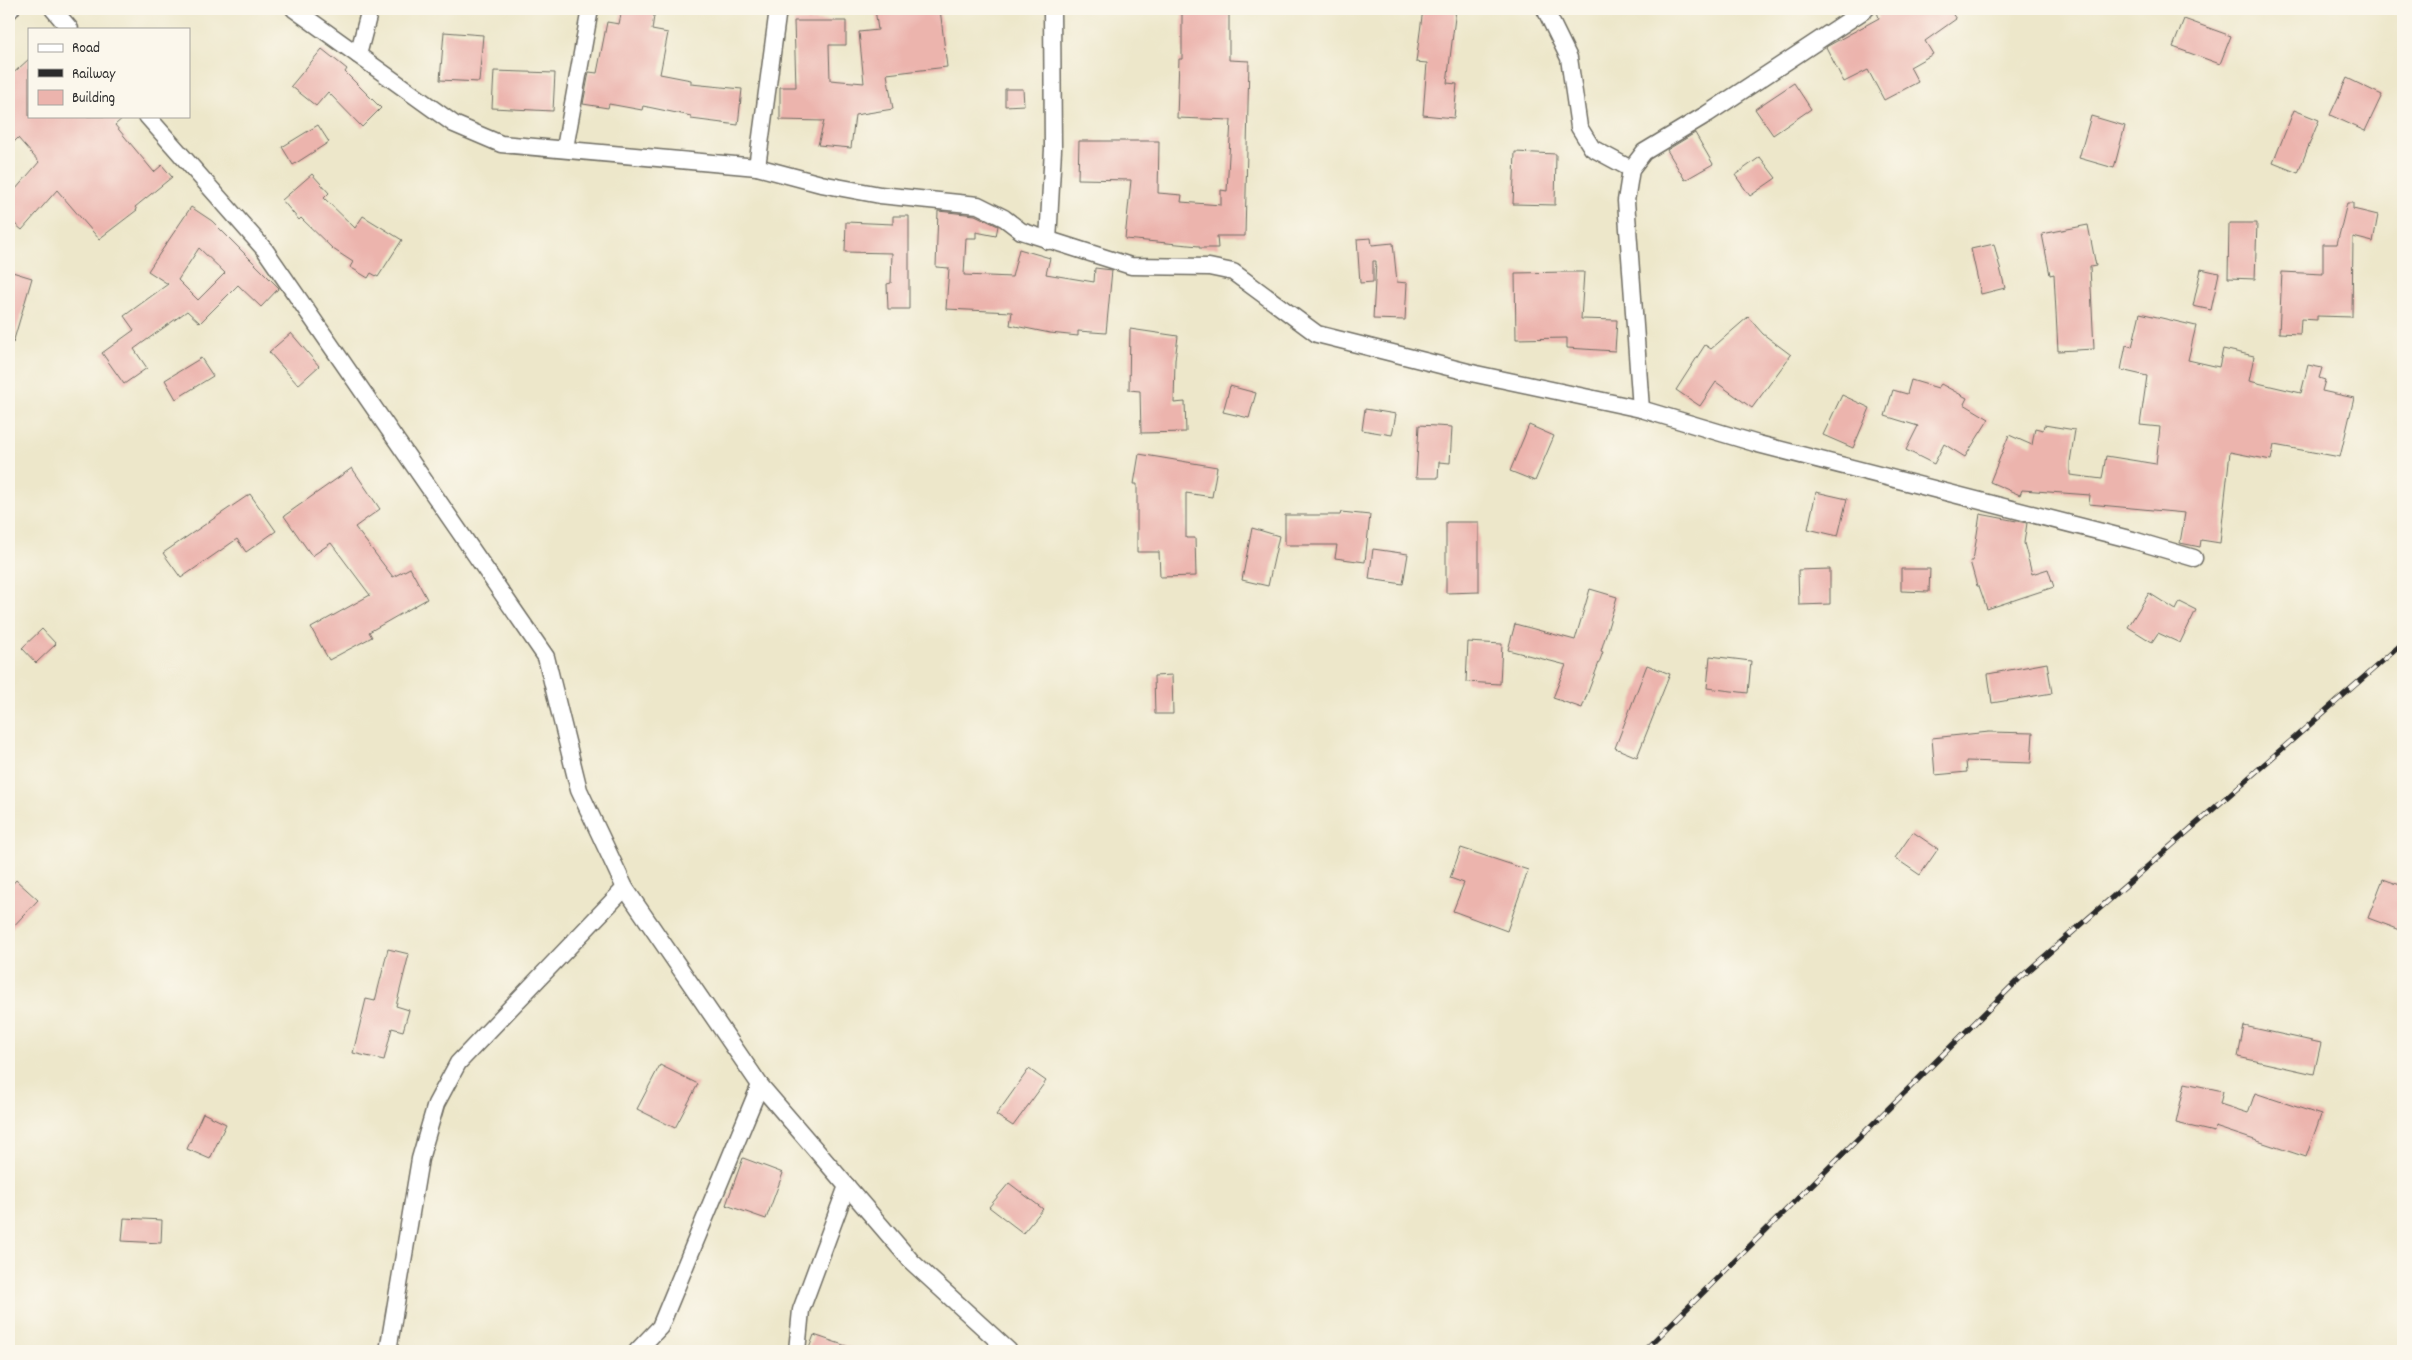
<svg xmlns="http://www.w3.org/2000/svg" width="2412" height="1360" font-family="Dekko,sans-serif">
  <rect width="100%" height="100%" fill="#fbf7ec"/>
  <filter id="ink" filterUnits="userSpaceOnUse"><feTurbulence type="fractalNoise" baseFrequency=".02" numOctaves="2"/><feDisplacementMap in="SourceGraphic" scale="10" xChannelSelector="R" yChannelSelector="G"/><feConvolveMatrix kernelMatrix="1 2 1 2 8 2 1 2 1" color-interpolation-filters="sRGB"/></filter>
  <filter id="wash" filterUnits="userSpaceOnUse"><feTurbulence type="fractalNoise" baseFrequency=".0096" numOctaves="4" result="noise"/><feDisplacementMap in="SourceGraphic" scale="20" xChannelSelector="R" yChannelSelector="G"/><feGaussianBlur stdDeviation="1.12" result="paint"/><feColorMatrix in="noise" values="0 0 0 0 0 0 0 0 0 0 0 0 0 0 0 0 0 1.4 0 .05"/><feComposite in="paint" operator="in"/></filter>
  <g filter="url(#wash)">
    <rect width="100%" height="100%" fill="#ede7ca"/>
    <g id="blocks">
      <g fill="#ecb4ad" fill-rule="evenodd">
        <path d="M622,9H655L652,30L668,33L660,74L691,80V84L742,89L738,125L691,119V116L643,106L642,110L609,104L608,108L583,104L589,72L597,73L607,22L619,24Z"/>
        <path d="M875,9H940L947,67L887,74L893,109L855,115L851,148L818,145L824,121L780,120V87H796L794,21H846V45H829L830,80L864,83L859,32L878,30Z"/>
        <path d="M1182,9H1229V60L1249,61L1245,236H1217L1218,248H1199V246L1125,239L1131,180L1078,179L1079,141H1159L1158,193L1182,195L1181,202L1221,205V190L1227,191L1231,120L1177,118L1179,59H1182Z"/>
        <path d="M1423,9H1456L1447,83L1457,84L1454,118L1423,115L1427,63L1416,62Z"/>
        <path d="M1876,9H1949L1956,19L1925,41L1933,54L1910,67L1918,82L1884,100L1868,70L1844,82L1826,47L1879,18Z"/>
        <path d="M2184,19L2231,36L2220,64L2173,47Z"/>
        <path d="M444,32L483,35L479,82L440,80Z"/>
        <path d="M322,49L347,69L345,72L381,108L362,127L328,92L316,106L291,86Z"/>
        <path d="M29,59V116H125L115,125L154,172L162,165L172,177L135,207L137,210L99,239L57,190L22,230L9,219V197L39,162L18,138L9,147V77Z"/>
        <path d="M494,71L555,73L553,111L492,108Z"/>
        <path d="M2347,78L2382,95L2365,131L2330,115Z"/>
        <path d="M1794,83L1811,109L1773,135L1755,109Z"/>
        <path d="M1005,89H1023L1024,105L1005,106Z"/>
        <path d="M2294,110L2319,120L2298,173L2273,163Z"/>
        <path d="M2091,116L2125,126L2114,168L2079,158Z"/>
        <path d="M318,125L329,142L293,165L282,147Z"/>
        <path d="M1695,133L1713,164L1685,180L1667,150Z"/>
        <path d="M1515,152L1556,154L1555,205L1513,204Z"/>
        <path d="M1760,157L1776,178L1750,196L1735,175Z"/>
        <path d="M312,174L329,193L324,198L355,228L363,216L402,240L378,277L371,273L368,278L350,267L353,262L333,249L301,218L299,220L282,200Z"/>
        <path d="M2347,203H2353V209L2378,215L2373,242L2353,237L2352,317L2317,316V320L2301,319L2300,334L2279,333L2282,272L2323,274V244H2337Z"/>
        <path d="M191,207L212,221L279,288L261,307L238,285L200,323L187,311L134,349L147,368L124,384L102,353L134,330L124,316L168,284L148,271ZM199,248L225,273L198,300L178,280Z"/>
        <path d="M938,211L975,215L998,226L996,236L976,232V238H966L964,275L1012,277L1019,249L1050,258L1046,274L1094,282L1095,268L1112,270L1106,333L1078,331V336L1050,333L1010,325L1012,312L946,309L949,268L936,267Z"/>
        <path d="M893,216H909V309H888L887,284L891,283L892,253L845,252L846,222L893,224Z"/>
        <path d="M2229,223H2257L2255,279L2228,278Z"/>
        <path d="M2088,225L2096,266L2090,267L2094,349L2058,351L2054,274L2050,275L2042,234Z"/>
        <path d="M1371,238L1372,245L1393,243L1397,282L1407,283L1405,320L1373,319L1376,261H1373V282L1360,283L1357,239Z"/>
        <path d="M1994,244L2005,288L1981,294L1971,249Z"/>
        <path d="M2201,269L2219,273L2211,310L2193,306Z"/>
        <path d="M9,271L32,278L13,343L9,342Z"/>
        <path d="M1568,272H1584L1581,319L1617,320L1615,351L1567,348V338L1516,339L1515,273Z"/>
        <path d="M2140,313L2196,326L2188,360L2219,367L2223,349L2254,356L2249,381L2301,393L2308,365L2322,368L2319,378L2325,380L2322,391L2354,398L2340,457L2274,445L2271,460L2230,452L2220,543L2201,540L2200,547L2180,543L2185,513L2089,504L2090,495L2022,490L2020,495L1990,482L2009,435L2032,445L2035,428L2043,430L2044,425L2075,430L2070,462V475L2102,479L2106,456L2156,464L2160,427L2140,425L2147,376L2121,370L2126,345L2132,347Z"/>
        <path d="M1748,317L1763,334L1791,355L1752,408L1716,382L1700,406L1676,390L1705,345L1711,349Z"/>
        <path d="M1130,329L1178,336L1175,360L1174,403L1185,402L1186,432L1141,433L1140,391L1129,390Z"/>
        <path d="M291,333L319,366L298,385L269,352Z"/>
        <path d="M201,358L213,376L176,399L165,380Z"/>
        <path d="M1911,380L1938,388L1941,384L1967,398L1964,404L1989,419L1965,457L1944,444L1934,464L1906,450L1918,426L1885,416L1893,390L1907,394Z"/>
        <path d="M1230,386L1256,393L1249,418L1223,412Z"/>
        <path d="M1842,395L1870,408L1853,448L1823,435Z"/>
        <path d="M1365,409L1396,414L1392,435L1362,430Z"/>
        <path d="M1419,425L1452,427L1450,463L1439,462L1438,478H1416Z"/>
        <path d="M1529,425L1554,436L1535,481L1510,471Z"/>
        <path d="M1139,454L1217,467L1212,497L1186,493V538H1195L1196,576L1160,577L1159,552H1137V484H1134Z"/>
        <path d="M352,468L380,509L355,527L393,577L410,568L427,599L369,632L372,637L329,660L311,628L370,595L331,543L312,556L284,516Z"/>
        <path d="M1816,492L1847,499L1838,536L1808,529Z"/>
        <path d="M250,494L276,531L246,552L237,539L181,578L163,553Z"/>
        <path d="M1341,512L1370,515L1365,562L1335,558L1337,545H1285V515H1340Z"/>
        <path d="M1980,514L2027,523L2024,543L2032,574L2048,569L2054,587L1987,609L1979,586H1977L1970,561H1973Z"/>
        <path d="M1446,522H1479V592L1446,593Z"/>
        <path d="M1252,528L1279,536L1268,586L1242,580Z"/>
        <path d="M1373,549L1408,554L1403,584L1369,579Z"/>
        <path d="M1830,569V604L1799,605L1798,570Z"/>
        <path d="M1901,569H1930L1929,592L1901,591Z"/>
        <path d="M1590,589L1617,597L1601,651L1603,652L1582,708L1553,698L1566,665L1508,650L1515,624L1575,640Z"/>
        <path d="M2149,593L2176,610L2180,602L2196,610L2180,643L2158,633L2152,642L2128,627Z"/>
        <path d="M42,629L56,644L36,663L22,648Z"/>
        <path d="M1468,642L1502,644L1500,684L1466,682Z"/>
        <path d="M1710,656L1751,661L1748,693L1707,688Z"/>
        <path d="M2047,663L2052,693L1992,703L1988,674Z"/>
        <path d="M1647,665L1670,674L1637,757L1615,748Z"/>
        <path d="M1172,675L1173,714H1155L1154,676Z"/>
        <path d="M1989,732L2033,733L2031,763L1966,761L1967,772L1935,775L1932,738Z"/>
        <path d="M1913,832L1938,849L1920,875L1895,858Z"/>
        <path d="M1461,848L1528,870L1507,931L1453,911L1464,883L1450,878Z"/>
        <path d="M2383,879L2403,886V931L2368,918Z"/>
        <path d="M16,880L38,900L9,931V888Z"/>
        <path d="M388,949L409,954L396,1006L409,1010L403,1031L392,1028L384,1060L353,1053L366,999L375,1001Z"/>
        <path d="M2244,1026L2321,1043L2314,1074L2238,1057Z"/>
        <path d="M660,1065L698,1084L675,1128L637,1109Z"/>
        <path d="M1029,1069L1046,1081L1013,1126L996,1115Z"/>
        <path d="M2185,1083L2223,1091L2220,1104L2248,1113L2255,1093L2321,1115L2306,1157L2215,1127L2214,1132L2176,1123Z"/>
        <path d="M203,1113L226,1124L210,1159L187,1149Z"/>
        <path d="M743,1158L783,1173L766,1219L726,1205Z"/>
        <path d="M1009,1183L1043,1209L1023,1233L989,1207Z"/>
        <path d="M124,1218L162,1220L161,1243L122,1241Z"/>
        <path d="M814,1335L855,1349L854,1351H808Z"/>
      </g>
    </g>
  </g>
  <g filter="url(#ink)">
    <use href="#blocks" fill-opacity="0" stroke="#6f6d63" stroke-width="1"/>
    <g fill="none" stroke-linecap="round" stroke-linejoin="round">
      <defs>
        <g id="minor">
          <path d="M53,9L70,29"/>
          <path d="M294,9L454,124L501,144L757,167L821,184L880,195L978,205L1004,218L1021,231L1131,266L1209,267L1233,272L1317,334L1476,374L1641,409L1758,444L2133,540L2194,558"/>
          <path d="M1545,9L1569,58L1579,127L1592,148L1631,169"/>
          <path d="M9,11L11,9"/>
          <path d="M358,55L370,9"/>
          <path d="M147,116L265,250L546,657L579,790L625,888L760,1085L912,1262L1009,1351"/>
          <path d="M565,148L590,9"/>
          <path d="M757,167L778,9"/>
          <path d="M1048,241L1053,149L1052,9"/>
          <path d="M1641,409L1626,201L1631,169L1644,152L1707,114L1866,9"/>
          <path d="M388,1351L420,1159L436,1104L458,1063L625,888"/>
          <path d="M637,1351L660,1327L760,1085"/>
          <path d="M797,1351L801,1310L847,1186"/>
        </g>
      </defs>
      <use href="#minor" stroke="#6f6d63" stroke-width="19"/>
      <use href="#minor" stroke="#fff" stroke-width="16"/>
      <defs>
        <path id="rail" d="M1644,1351L2020,978L2403,643"/>
      </defs>
      <use href="#rail" stroke="#2b2b2b" stroke-width="5.5"/>
      <use href="#rail" stroke="#fbf7ec" stroke-width="4" stroke-dasharray="11" stroke-linecap="butt"/>
    </g>
  </g>
  <rect width="2412" height="1360" fill="none" stroke="#fbf7ec" stroke-width="30"/>
  <rect x="28" y="28" width="162" height="90" fill="#fbf7ec" stroke="#a8a59f"/>
  <rect x="38" y="44" width="25" height="8" fill="#ffffff" stroke="#a8a59f"/>
  <text x="72" y="52" font-size="15" fill="#2b2b2b">Road</text>
  <rect x="38" y="69" width="25" height="8" fill="#2b2b2b" stroke="#a8a59f"/>
  <text x="72" y="78" font-size="15" fill="#2b2b2b">Railway</text>
  <rect x="38" y="90" width="25" height="15" fill="#ecb4ad" stroke="#a8a59f"/>
  <text x="72" y="102" font-size="15" fill="#2b2b2b">Building</text>
</svg>
